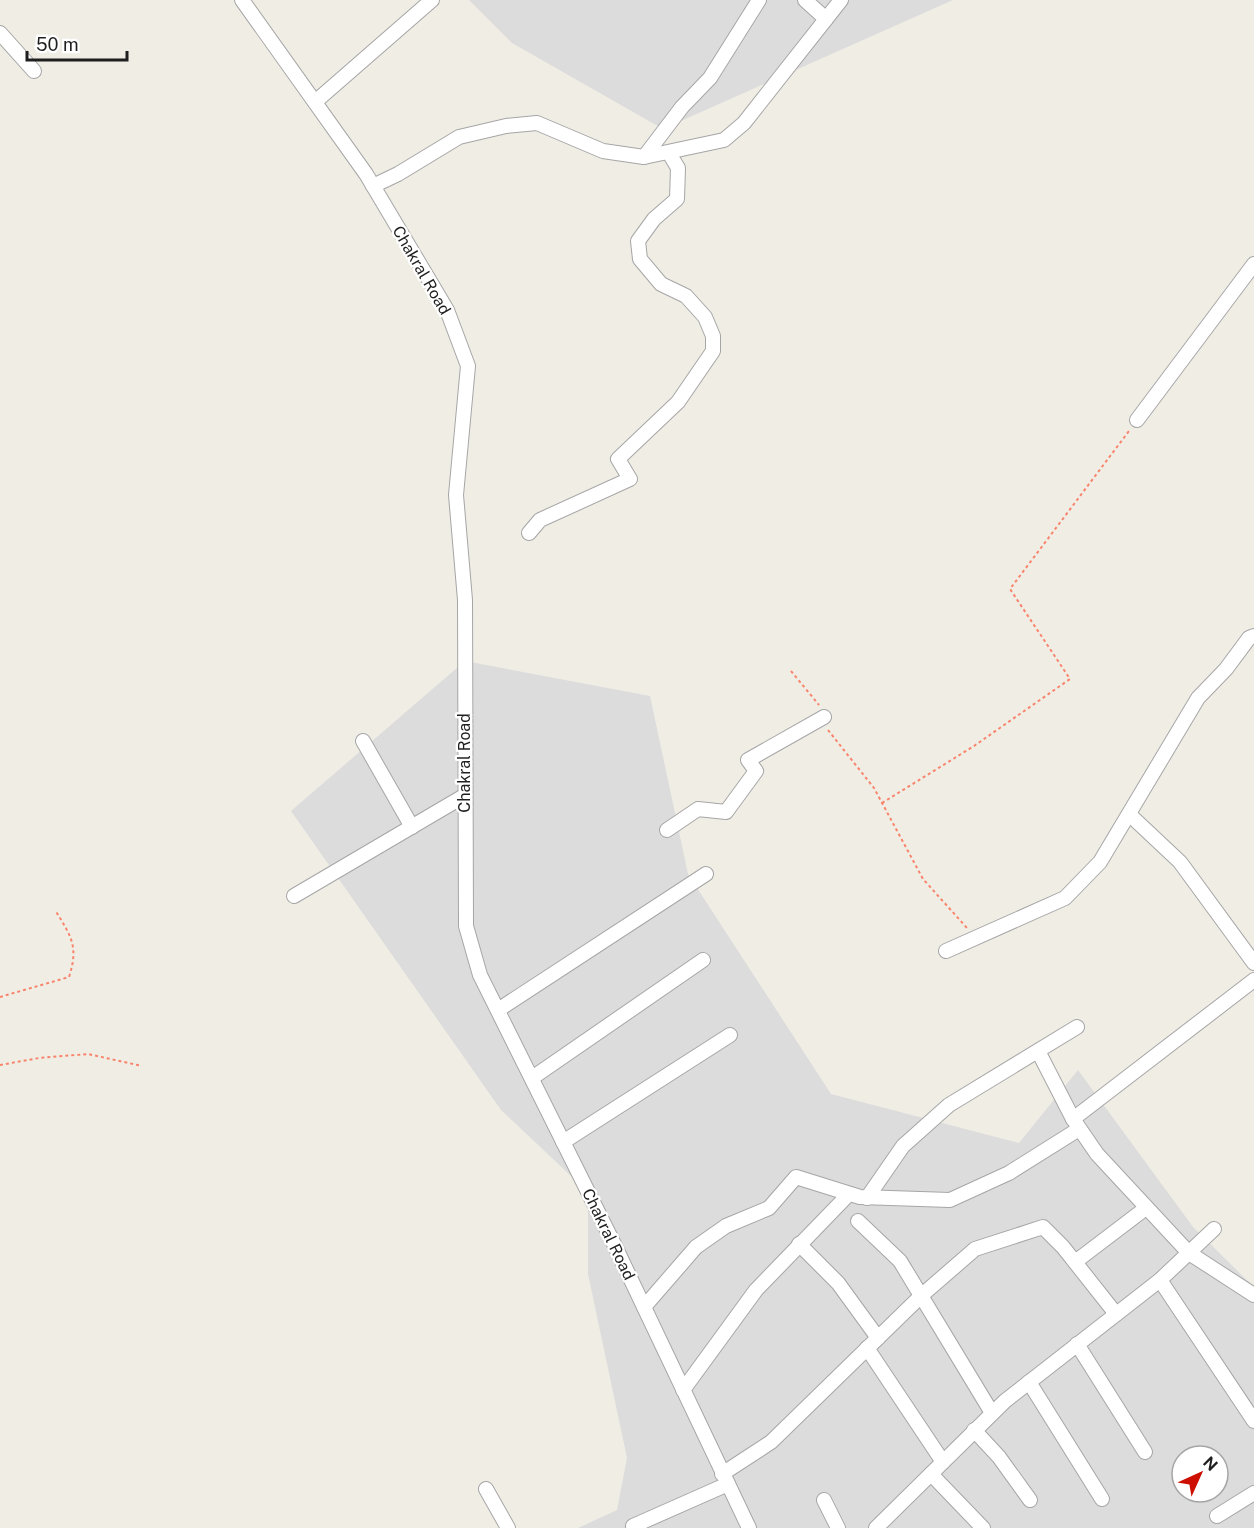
<svg xmlns="http://www.w3.org/2000/svg" width="1254" height="1528" font-family="'Public Sans',sans-serif">
  <rect width="100%" height="100%" fill="#f0ede5"/>
  <g fill="#dddcdc" fill-rule="evenodd">
    <path d="M469,0H953L663,129L512,43Z"/>
    <path d="M465,661L650,696L688,874L831,1094L1019,1143L1078,1070L1193,1227L1254,1287V1528H578L617,1510L627,1458L588,1274V1192L501,1110L291,811ZM1182,1456H1218V1492H1182Z"/>
  </g>
  <g fill="none" stroke-linecap="round" stroke-linejoin="round">
    <defs>
      <g id="minor">
        <path d="M242,0L366,174L447,310L468,366L456,495L465,600L466,926L480,975L615,1246L749,1528"/>
        <path d="M805,0L826,19"/>
        <path d="M0,33L34,71"/>
        <path d="M315,102L432,0"/>
        <path d="M644,157L682,107L710,78L759,0"/>
        <path d="M373,186L398,174L459,137L506,126L537,123L603,151L644,157L724,140L744,123L841,0"/>
        <path d="M1137,420L1254,264"/>
        <path d="M529,533L540,520L630,479L618,459L678,402L713,351V336L705,317L686,296L661,284L640,259L638,241L654,219L677,199L678,168L669,153"/>
        <path d="M363,741L412,827"/>
        <path d="M1130,815L1180,862L1254,963"/>
        <path d="M667,830L698,809L726,812L756,771L748,760L824,717"/>
        <path d="M294,896L464,796"/>
        <path d="M946,951L1065,898L1100,862L1198,698L1226,669L1249,638L1254,636"/>
        <path d="M498,1010L706,874"/>
        <path d="M1038,1051L1073,1119L1097,1154L1189,1253L1254,1295"/>
        <path d="M532,1078L703,960"/>
        <path d="M1073,1119L1254,980"/>
        <path d="M563,1142L730,1035"/>
        <path d="M867,1198L903,1146L949,1105L1077,1027"/>
        <path d="M858,1221L900,1261L992,1413"/>
        <path d="M799,1244L838,1283L878,1338"/>
        <path d="M1075,1262L1146,1208"/>
        <path d="M1160,1280L1254,1421"/>
        <path d="M644,1307L696,1247L726,1226L769,1208L796,1177L860,1197L950,1200L1009,1173L1079,1129"/>
        <path d="M1077,1344L1145,1452"/>
        <path d="M867,1348L943,1462"/>
        <path d="M1029,1382L1102,1499"/>
        <path d="M683,1390L756,1290L849,1194"/>
        <path d="M974,1430L999,1457L1030,1500"/>
        <path d="M722,1474L771,1442L922,1295L975,1249L1043,1227L1063,1247L1116,1314"/>
        <path d="M931,1474L983,1528"/>
        <path d="M486,1489L508,1528"/>
        <path d="M824,1500L838,1528"/>
        <path d="M1217,1516L1254,1493"/>
        <path d="M634,1528L633,1526L728,1484"/>
        <path d="M876,1528L1005,1401L1160,1280L1214,1229"/>
      </g>
    </defs>
    <use href="#minor" stroke="#a6a6a6" stroke-width="16"/>
    <g stroke="#f9846c" stroke-width="2" stroke-dasharray="3 3" stroke-linecap="butt">
      <path d="M791,671L819,705"/>
      <path d="M828,730L874,788L923,879L967,928"/>
      <path d="M882,803L974,746L1070,679L1010,589L1129,431"/>
      <path d="M0,997L69,977C79,946 71,936 55,910"/>
      <path d="M0,1065L39,1058L88,1054L142,1066"/>
    </g>
    <use href="#minor" stroke="#fff" stroke-width="14"/>
  </g>
  <g text-anchor="middle" stroke-width="4.5" stroke-linejoin="round" paint-order="stroke">
    <g font-size="16" fill="#1f1f1f" stroke="#fff">
      <text transform="translate(422 270) rotate(60)" y="6">Chakral Road</text>
      <text transform="translate(464 763) rotate(-90)" y="6">Chakral Road</text>
      <text transform="translate(609 1234) rotate(64)" y="6">Chakral Road</text>
    </g>
  </g>
  <g transform="translate(1200 1474) rotate(45)"><circle r="28" fill="#ffffff" stroke="#a5a5a5" stroke-width="1.5"/>
  <path d="M0-4.5L10 22L0 15L-10 22Z" fill="#cd0f01"/>
  <text y="-9" font-size="16" font-weight="bold" text-anchor="middle" fill="#1f1f1f">N</text>
  </g>
  <path d="M27 51v9h100v-9" fill="none" stroke="#1f1f1f" stroke-width="3"/>
  <text x="36" y="51" font-size="18" fill="#1f1f1f" stroke="#ffffff" stroke-width="4.5" paint-order="stroke">50 m</text>
</svg>
